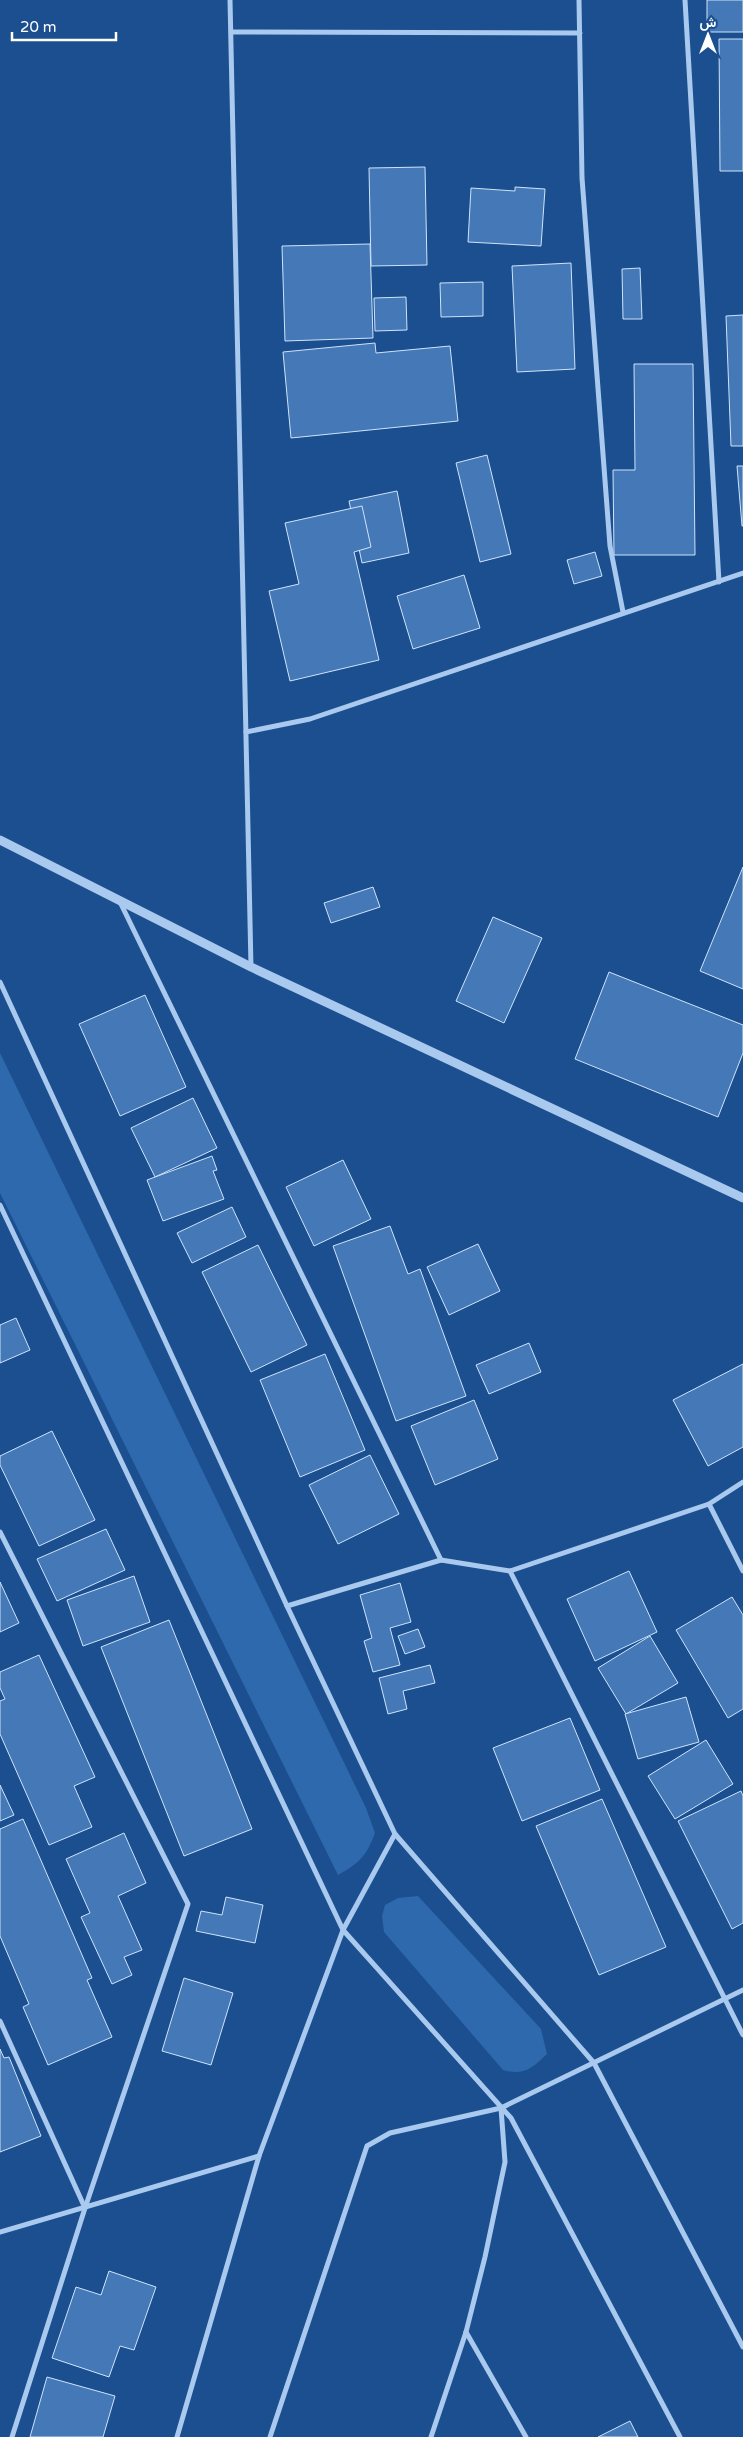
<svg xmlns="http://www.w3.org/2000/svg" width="743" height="2437" font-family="'Varela Round',Vazirmatn,sans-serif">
  <rect width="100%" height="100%" fill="#1b4f8f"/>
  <g fill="#2e69ad">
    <path d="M0,1053L366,1808L375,1833C366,1857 359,1863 338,1875L0,1193Z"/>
    <path d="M418,1896L541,2029L547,2054C533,2068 523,2076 503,2070L384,1932L382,1916L385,1905L398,1898Z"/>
  </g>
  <g fill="#4478b7" stroke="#cfe3fa">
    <rect x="707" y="0" width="36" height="32"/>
    <path d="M719,39H743V171H720Z"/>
    <path d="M425,167L427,265L371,266L369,168Z"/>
    <path d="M515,187L545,189L541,246L468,242L471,188L515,191Z"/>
    <path d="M370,244L373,338L285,341L282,246Z"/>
    <path d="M571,263L575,369L517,372L512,266Z"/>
    <path d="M640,268L642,319H623L622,269Z"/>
    <path d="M483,282V316L441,317L440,283Z"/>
    <path d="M406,297L407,330L375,331L374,298Z"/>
    <path d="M743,315V446H731L726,316Z"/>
    <path d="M375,343L376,353L450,346L458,421L291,438L283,352Z"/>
    <path d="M634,364H693L695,555H614L613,470H635Z"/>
    <path d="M487,455L511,554L480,562L456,463Z"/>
    <path d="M737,466H743V526H742Z"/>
    <path d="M397,491L409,553L362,563L349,501Z"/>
    <path d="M362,506L371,547L354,552L379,660L290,681L269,591L299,584L285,523Z"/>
    <path d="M595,552L602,576L574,584L567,560Z"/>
    <path d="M464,575L480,628L413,649L397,596Z"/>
    <path d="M743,867V989L700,971Z"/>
    <path d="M373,887L380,907L331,923L324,903Z"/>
    <path d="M493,917L542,938L504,1023L456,1001Z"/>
    <path d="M609,972L743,1025V1053L718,1117L575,1059Z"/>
    <path d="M145,995L186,1087L120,1116L79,1024Z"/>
    <path d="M193,1098L217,1148L155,1177L131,1128Z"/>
    <path d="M212,1156L217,1170L213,1171L224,1199L163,1221L147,1180Z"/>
    <path d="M343,1160L371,1219L314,1246L286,1187Z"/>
    <path d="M232,1207L246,1237L192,1263L177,1233Z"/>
    <path d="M390,1226L408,1274L420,1269L466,1396L396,1421L333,1246Z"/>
    <path d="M478,1244L500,1291L449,1315L427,1267Z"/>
    <path d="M258,1245L307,1345L251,1372L202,1272Z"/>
    <path d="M16,1318L30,1350L0,1363V1325Z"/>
    <path d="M529,1343L541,1372L489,1394L476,1365Z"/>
    <path d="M325,1354L365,1450L300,1477L260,1380Z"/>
    <path d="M743,1364V1447L708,1466L673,1400Z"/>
    <path d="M474,1400L498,1459L435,1485L411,1426Z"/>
    <path d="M52,1431L95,1520L39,1546L0,1465V1456Z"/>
    <path d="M370,1455L399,1514L338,1544L309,1485Z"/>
    <path d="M106,1529L125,1570L57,1601L37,1559Z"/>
    <path d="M629,1571L657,1632L595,1661L567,1599Z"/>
    <path d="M134,1576L150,1622L83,1646L67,1600Z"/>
    <path d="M0,1582L19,1623L0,1632Z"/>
    <path d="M400,1583L411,1622L390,1628L400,1665L373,1672L364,1641L372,1638L360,1595Z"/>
    <path d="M732,1597L743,1615V1709L728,1718L676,1630Z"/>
    <path d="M169,1620L252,1829L184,1856L101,1647Z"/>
    <path d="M418,1629L425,1647L405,1654L398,1636Z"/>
    <path d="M650,1636L678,1683L626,1714L598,1668Z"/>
    <path d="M39,1655L95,1777L74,1786L92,1827L49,1845L0,1734V1701L5,1699L0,1688V1672Z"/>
    <path d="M430,1665L435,1683L403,1691L407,1709L388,1714L379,1678Z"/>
    <path d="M686,1697L699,1742L638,1759L625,1714Z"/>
    <path d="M570,1718L600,1790L522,1821L493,1748Z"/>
    <path d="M706,1740L733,1784L675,1819L648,1776Z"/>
    <path d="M0,1785L14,1815L0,1821Z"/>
    <path d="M741,1791L743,1796V1923L732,1929L678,1821Z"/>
    <path d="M602,1799L666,1947L599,1975L536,1826Z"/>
    <path d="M23,1819L92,1978L87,1980L112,2037L48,2065L23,2007L29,2004L0,1936V1829Z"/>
    <path d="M124,1833L146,1883L118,1896L142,1950L124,1957L132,1975L112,1984L81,1917L90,1913L66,1859Z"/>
    <path d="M226,1897L263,1905L255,1943L196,1931L201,1911L222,1915Z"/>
    <path d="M184,1978L233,1993L211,2065L162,2051Z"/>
    <path d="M0,2049L4,2058L9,2057L41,2136L0,2152Z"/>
    <path d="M109,2271L156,2287L134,2350L120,2346L109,2377L52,2358L76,2287L101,2295Z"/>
    <path d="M47,2377L115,2396L103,2437H30Z"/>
    <path d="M630,2421L638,2437H598Z"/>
  </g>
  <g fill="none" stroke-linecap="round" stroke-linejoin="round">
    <g stroke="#a9c9ee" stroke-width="5">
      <path d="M230,0L251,967"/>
      <path d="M579,0L582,178L610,546L623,612"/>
      <path d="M685,0L719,582"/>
      <path d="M231,32L580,33"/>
      <path d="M246,732L310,719L743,573"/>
      <path d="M120,902L441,1560"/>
      <path d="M0,982L287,1606L395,1834L594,2063L743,2347"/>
      <path d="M0,1205L343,1930L511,2118L680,2437"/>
      <path d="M709,1504L743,1482"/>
      <path d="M0,1532L188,1904L85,2208L12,2437"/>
      <path d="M510,1571L743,2035"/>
      <path d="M287,1606L441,1560L510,1571L709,1504L743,1571"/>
      <path d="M0,2021L85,2208"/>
      <path d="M0,2232L259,2156"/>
      <path d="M466,2332L526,2437"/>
      <path d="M177,2437L259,2156L343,1930L395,1834"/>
      <path d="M270,2437L367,2146L390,2133L501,2108L743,1990"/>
      <path d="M431,2437L466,2332L485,2257L505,2162L501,2108"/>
    </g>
    <path stroke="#a9c9ee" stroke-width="9" d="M0,840L251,967L743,1198"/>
  </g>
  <g transform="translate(708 35)" stroke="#1b4f8f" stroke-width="4" paint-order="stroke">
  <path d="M0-4L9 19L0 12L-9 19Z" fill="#ffffff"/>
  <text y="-8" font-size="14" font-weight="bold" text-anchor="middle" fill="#ffffff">ش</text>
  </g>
  <path d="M12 32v8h104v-8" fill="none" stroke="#ffffff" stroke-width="2.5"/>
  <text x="20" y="32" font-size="15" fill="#ffffff" stroke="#1b4f8f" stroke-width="4" paint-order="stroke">20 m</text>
</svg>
